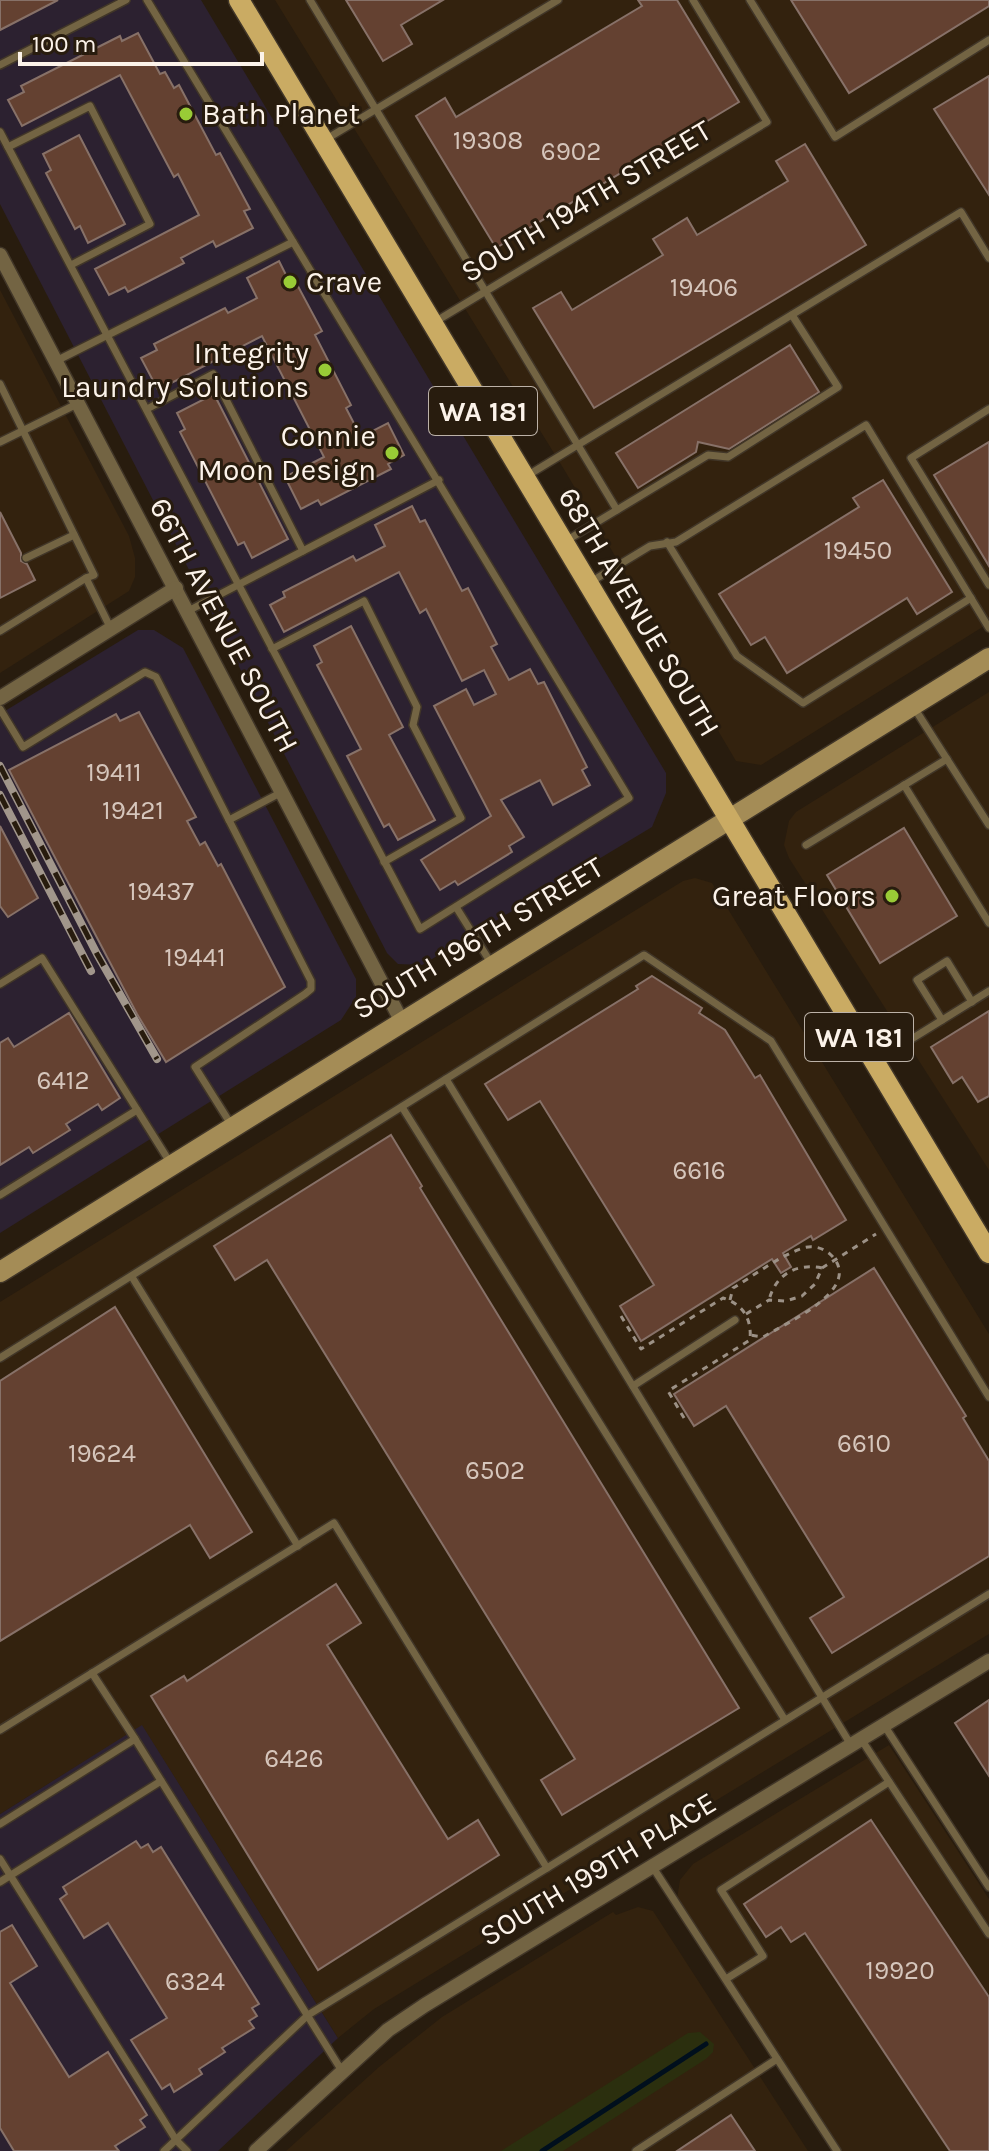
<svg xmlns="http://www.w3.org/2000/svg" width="989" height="2151" font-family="Karla,sans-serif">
  <rect width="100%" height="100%" fill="#281c0e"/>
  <g fill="#2c2130">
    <path d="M0,0H201L666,773V793L652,827L422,965L398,964L387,953L0,204Z"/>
    <path d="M138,630H154L183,648L356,979V997L341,1020L0,1233V714Z"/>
    <path d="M142,1724L338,2038L218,2151H0V1814Z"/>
  </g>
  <g fill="#33220e">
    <path d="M275,0H989V623L761,765L736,761L565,471Z"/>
    <path d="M0,290L129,536L135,558V577L129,591L0,673Z"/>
    <path d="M989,692V1170L789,858L784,845L789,821L796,812Z"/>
    <path d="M695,878L712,883L989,1334V1634L374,2009L338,2038L142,1725L0,1814V1302L683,881Z"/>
    <path d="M889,1745L989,1899V2151H842L677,1899L680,1880L693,1864Z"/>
    <path d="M638,1907L653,1911L808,2151H286L379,2067L442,2017L613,1912L616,1915Z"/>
  </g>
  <path fill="#2b2f0e" d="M700,2032L714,2044L713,2052L706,2059L563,2151H501L688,2033Z"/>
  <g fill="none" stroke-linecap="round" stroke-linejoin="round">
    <path stroke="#000f1d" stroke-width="5" d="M542,2151L706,2044"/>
  </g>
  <g fill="#644131" stroke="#877168" stroke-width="2">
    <path d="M0,0H58L0,30Z"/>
    <path d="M346,0H443L401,25L412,44L383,61Z"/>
    <path d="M638,0H677L739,102L496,248L416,116L445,98L456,117L642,6Z"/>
    <path d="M791,0H989V6L849,93Z"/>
    <path d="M138,33L160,74L165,72L174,88L179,85L216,155L220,153L250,209L244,211L253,228L216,247L213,241L181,258L184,263L128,292L125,287L109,295L95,269L199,215L178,174L174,177L120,75L22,126L8,100L24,92L21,86L120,36L122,41Z"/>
    <path d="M989,76V195L934,109Z"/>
    <path d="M79,135L125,224L88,243L80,226L75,229L46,173L51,170L43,154Z"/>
    <path d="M805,144L866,245L594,408L533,308L561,292L572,310L663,255L653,239L687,218L697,235L788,181L776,161Z"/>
    <path d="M279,261L287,277L292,275L322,331L315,335L351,405L346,408L361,437L388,423L404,455L388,464L391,469L321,505L318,500L301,509L285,477L324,457L262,336L158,390L141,358L157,350L154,344L225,308L228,313L257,298L247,278Z"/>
    <path d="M790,345L819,392L729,449L698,442L696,452L638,488L616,453Z"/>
    <path d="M214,394L288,539L252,558L244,542L238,545L180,432L185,429L177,413Z"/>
    <path d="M989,442V566L934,475Z"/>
    <path d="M883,480L952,592L917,614L907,598L787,673L765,637L751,645L719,594L859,507L853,498Z"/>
    <path d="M412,506L420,522L425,520L462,591L468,588L497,644L491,647L509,680L530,669L538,684L544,682L587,767L582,770L590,785L553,805L540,780L501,800L524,837L509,846L512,852L458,885L455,881L440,890L421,860L491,816L434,706L466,689L474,705L496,694L484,670L462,681L426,609L420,613L399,572L284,632L270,605L285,597L283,592L353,556L356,561L385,546L375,525Z"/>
    <path d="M0,512L21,553V561L27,564L35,580L0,598Z"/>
    <path d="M351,626L403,727L389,735L435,820L398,840L389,824L384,827L347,756L361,749L317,665L322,662L314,646Z"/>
    <path d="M139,712L196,817L187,821L200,845L205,842L218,866L221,864L285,987L166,1062L137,1014L9,770L116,714L120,721Z"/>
    <path d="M0,826L38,898L8,917L0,906Z"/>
    <path d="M904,828L957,916L880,963L827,875Z"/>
    <path d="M652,976L702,1008L699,1013L725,1030L755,1078L760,1075L846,1220L813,1240L811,1236L783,1253L791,1267L781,1273L772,1259L641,1341L620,1306L654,1285L540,1101L508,1120L485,1084L638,989L636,986Z"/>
    <path d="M989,1011V1096L978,1102L962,1077L953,1083L931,1047Z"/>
    <path d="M69,1013L120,1098L102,1110L98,1104L66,1124L70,1130L33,1153L29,1147L0,1165V1043L8,1038L14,1047Z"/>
    <path d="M391,1135L422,1186L420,1188L739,1708L562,1815L541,1780L575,1759L267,1260L235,1280L214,1246Z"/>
    <path d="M874,1268L966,1416L963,1418L989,1461V1556L832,1653L810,1618L844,1597L726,1406L694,1426L674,1394Z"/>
    <path d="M115,1307L252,1532L210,1558L190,1525L0,1641V1381Z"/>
    <path d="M336,1584L361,1623L327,1645L448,1839L478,1820L499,1855L318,1970L151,1696L184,1676L187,1681Z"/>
    <path d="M989,1700V1776L955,1723Z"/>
    <path d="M871,1820L989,1997V2151H950L805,1933L791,1942L781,1927L766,1937L744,1904Z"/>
    <path d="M136,1841L141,1848L148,1844L153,1852L161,1847L259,2004L252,2008L257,2016L249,2021L254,2028L222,2048L225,2052L199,2069L202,2074L174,2092L170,2084L162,2089L131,2040L167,2018L108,1923L84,1938L60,1899L67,1894L63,1887Z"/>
    <path d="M12,1925L37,1966L10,1983L69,2077L108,2052L147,2115L140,2120L145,2127L115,2146L119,2151H14L0,2128V1932Z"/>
    <path d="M731,2115L755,2151H677Z"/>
  </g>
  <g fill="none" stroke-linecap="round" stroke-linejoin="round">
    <defs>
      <g id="service">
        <path d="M310,0L617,510"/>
        <path d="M750,0L835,137L989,40"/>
        <path d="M0,65L126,0"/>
        <path d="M0,132L420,929L629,798L147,0"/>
        <path d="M323,141L558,0"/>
        <path d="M8,147L90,106L150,224L71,265"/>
        <path d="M433,323L767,122L693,0"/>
        <path d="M56,361L293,242"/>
        <path d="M0,384L94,575L86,578L111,629"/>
        <path d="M147,409L213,374L303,551"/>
        <path d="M989,409L911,458L989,585"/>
        <path d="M0,442L77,404"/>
        <path d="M525,477L961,212L989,258"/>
        <path d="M564,542L708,455L728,457L838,387L792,315"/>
        <path d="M667,542L737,656L803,703L971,598"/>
        <path d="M26,558L74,535"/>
        <path d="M589,583L650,546L676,542L866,425L989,628"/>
        <path d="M188,611L439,480"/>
        <path d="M0,631L86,578"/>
        <path d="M272,649L364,601L417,707L413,725L461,818L384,862"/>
        <path d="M913,706L989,825"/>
        <path d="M0,709L23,747L145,672L156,677L311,981V989L305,994L195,1067L232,1126"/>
        <path d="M904,785L989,923"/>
        <path d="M229,820L282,792"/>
        <path d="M806,845L947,759"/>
        <path d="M456,907L491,963"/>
        <path d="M0,984L42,958L171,1164"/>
        <path d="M942,1020L917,980L947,961L972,1002"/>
        <path d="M876,1061L989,991"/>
        <path d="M446,1079L851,1745"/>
        <path d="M402,1107L785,1720"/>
        <path d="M0,1195L137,1110"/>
        <path d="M132,1277L298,1546"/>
        <path d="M0,1358L644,955L771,1041L989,1397"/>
        <path d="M633,1386L735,1320"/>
        <path d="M92,1673L135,1739"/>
        <path d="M884,1725L989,1887"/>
        <path d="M0,1730L334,1523L547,1868L308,2015L164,2151"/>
        <path d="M861,1739L989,1934"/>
        <path d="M0,1824L135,1739L342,2071"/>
        <path d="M0,1859L176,2140L187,2151"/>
        <path d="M652,1866L837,2151"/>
        <path d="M547,1868L989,1594"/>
        <path d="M0,1882L161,1781"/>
        <path d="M726,1979L763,1956L721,1890L889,1782"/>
        <path d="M636,2151L777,2059"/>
      </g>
      <g id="minor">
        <path d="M0,255L401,1020"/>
        <path d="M0,698L176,588"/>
        <path d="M256,2151L388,2030L425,2005L989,1661"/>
      </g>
      <path id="secondary" d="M0,1272L989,658"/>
      <path id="primary" d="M239,0L989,1253"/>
    </defs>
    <use href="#service" stroke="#413628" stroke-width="10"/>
    <use href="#minor" stroke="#413628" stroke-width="17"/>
    <use href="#secondary" stroke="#413628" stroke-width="23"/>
    <use href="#primary" stroke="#413628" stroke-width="23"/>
    <g stroke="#9c9186" stroke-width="3" stroke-dasharray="6 6" stroke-linecap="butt">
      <path d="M822,1268L876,1234"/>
      <path d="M730,1300L733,1288C755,1275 779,1256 803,1248C813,1245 824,1248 831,1255C865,1289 786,1323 763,1337L750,1335"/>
      <path d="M746,1314L769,1300L786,1301L802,1296L815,1284L822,1268C796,1263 776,1274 769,1300"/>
      <path d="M621,1316L641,1349L723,1298C743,1304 752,1319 750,1340L668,1391L687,1423"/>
    </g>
    <use href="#service" stroke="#736443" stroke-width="7"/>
    <use href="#minor" stroke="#736443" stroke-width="14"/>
    <use href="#secondary" stroke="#a48c56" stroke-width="20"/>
    <use href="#primary" stroke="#caab63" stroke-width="20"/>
    <defs>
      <g id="rail">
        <path d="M0,766L97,954L157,1059"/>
        <path d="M0,795L91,971"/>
      </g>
    </defs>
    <use href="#rail" stroke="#a1968b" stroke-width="8"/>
    <use href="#rail" stroke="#281c0e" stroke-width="5" stroke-dasharray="15" stroke-linecap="butt"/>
  </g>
  <g fill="#99cb36" stroke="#281c0e" stroke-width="3">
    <circle cx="186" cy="114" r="8"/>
    <circle cx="290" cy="282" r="8"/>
    <circle cx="325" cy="370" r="8"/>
    <circle cx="392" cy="453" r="8"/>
    <circle cx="892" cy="896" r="8"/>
  </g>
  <g text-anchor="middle" stroke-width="6" stroke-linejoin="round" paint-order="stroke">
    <g font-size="26" fill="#d6c6bc">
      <text x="488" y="149">19308</text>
      <text x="571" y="160">6902</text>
      <text x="704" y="296">19406</text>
      <text x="858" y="559">19450</text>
      <text x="114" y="781">19411</text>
      <text x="133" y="819">19421</text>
      <text x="161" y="900">19437</text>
      <text x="195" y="966">19441</text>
      <text x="63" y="1089">6412</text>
      <text x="699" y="1179">6616</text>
      <text x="864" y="1452">6610</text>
      <text x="102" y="1462">19624</text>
      <text x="495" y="1479">6502</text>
      <text x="294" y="1767">6426</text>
      <text x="900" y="1979">19920</text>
      <text x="195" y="1990">6324</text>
    </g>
    <g fill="#281c0e" stroke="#bcb2a8" stroke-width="2">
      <rect x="429" y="387" width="108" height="48" rx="6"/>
      <rect x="805" y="1013" width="108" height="48" rx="6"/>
    </g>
    <g font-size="28" font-weight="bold" fill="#fcf3ea">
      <text x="483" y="421">WA 181</text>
      <text x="859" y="1047">WA 181</text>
    </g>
    <g font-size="30" fill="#fcf3ea" stroke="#281c0e" text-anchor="end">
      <text x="202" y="124" text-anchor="start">Bath Planet</text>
      <text x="306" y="292" text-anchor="start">Crave</text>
      <text x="309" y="363">Integrity<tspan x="309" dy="34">Laundry Solutions</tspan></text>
      <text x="376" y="446">Connie<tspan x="376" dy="34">Moon Design</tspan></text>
      <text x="876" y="906">Great Floors</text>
    </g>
    <g font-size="30" fill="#fcf3ea" stroke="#281c0e">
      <text transform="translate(586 201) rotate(-31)" y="10">SOUTH 194TH STREET</text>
      <text transform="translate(639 612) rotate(59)" y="10">68TH AVENUE SOUTH</text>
      <text transform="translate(224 625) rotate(62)" y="10">66TH AVENUE SOUTH</text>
      <text transform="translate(478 938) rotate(-31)" y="10">SOUTH 196TH STREET</text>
      <text transform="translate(598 1869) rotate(-31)" y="10">SOUTH 199TH PLACE</text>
    </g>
  </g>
  <path d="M20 52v12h242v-12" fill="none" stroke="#fcf3ea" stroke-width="4"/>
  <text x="32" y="52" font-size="24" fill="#fcf3ea" stroke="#281c0e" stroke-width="6" paint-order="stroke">100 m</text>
</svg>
